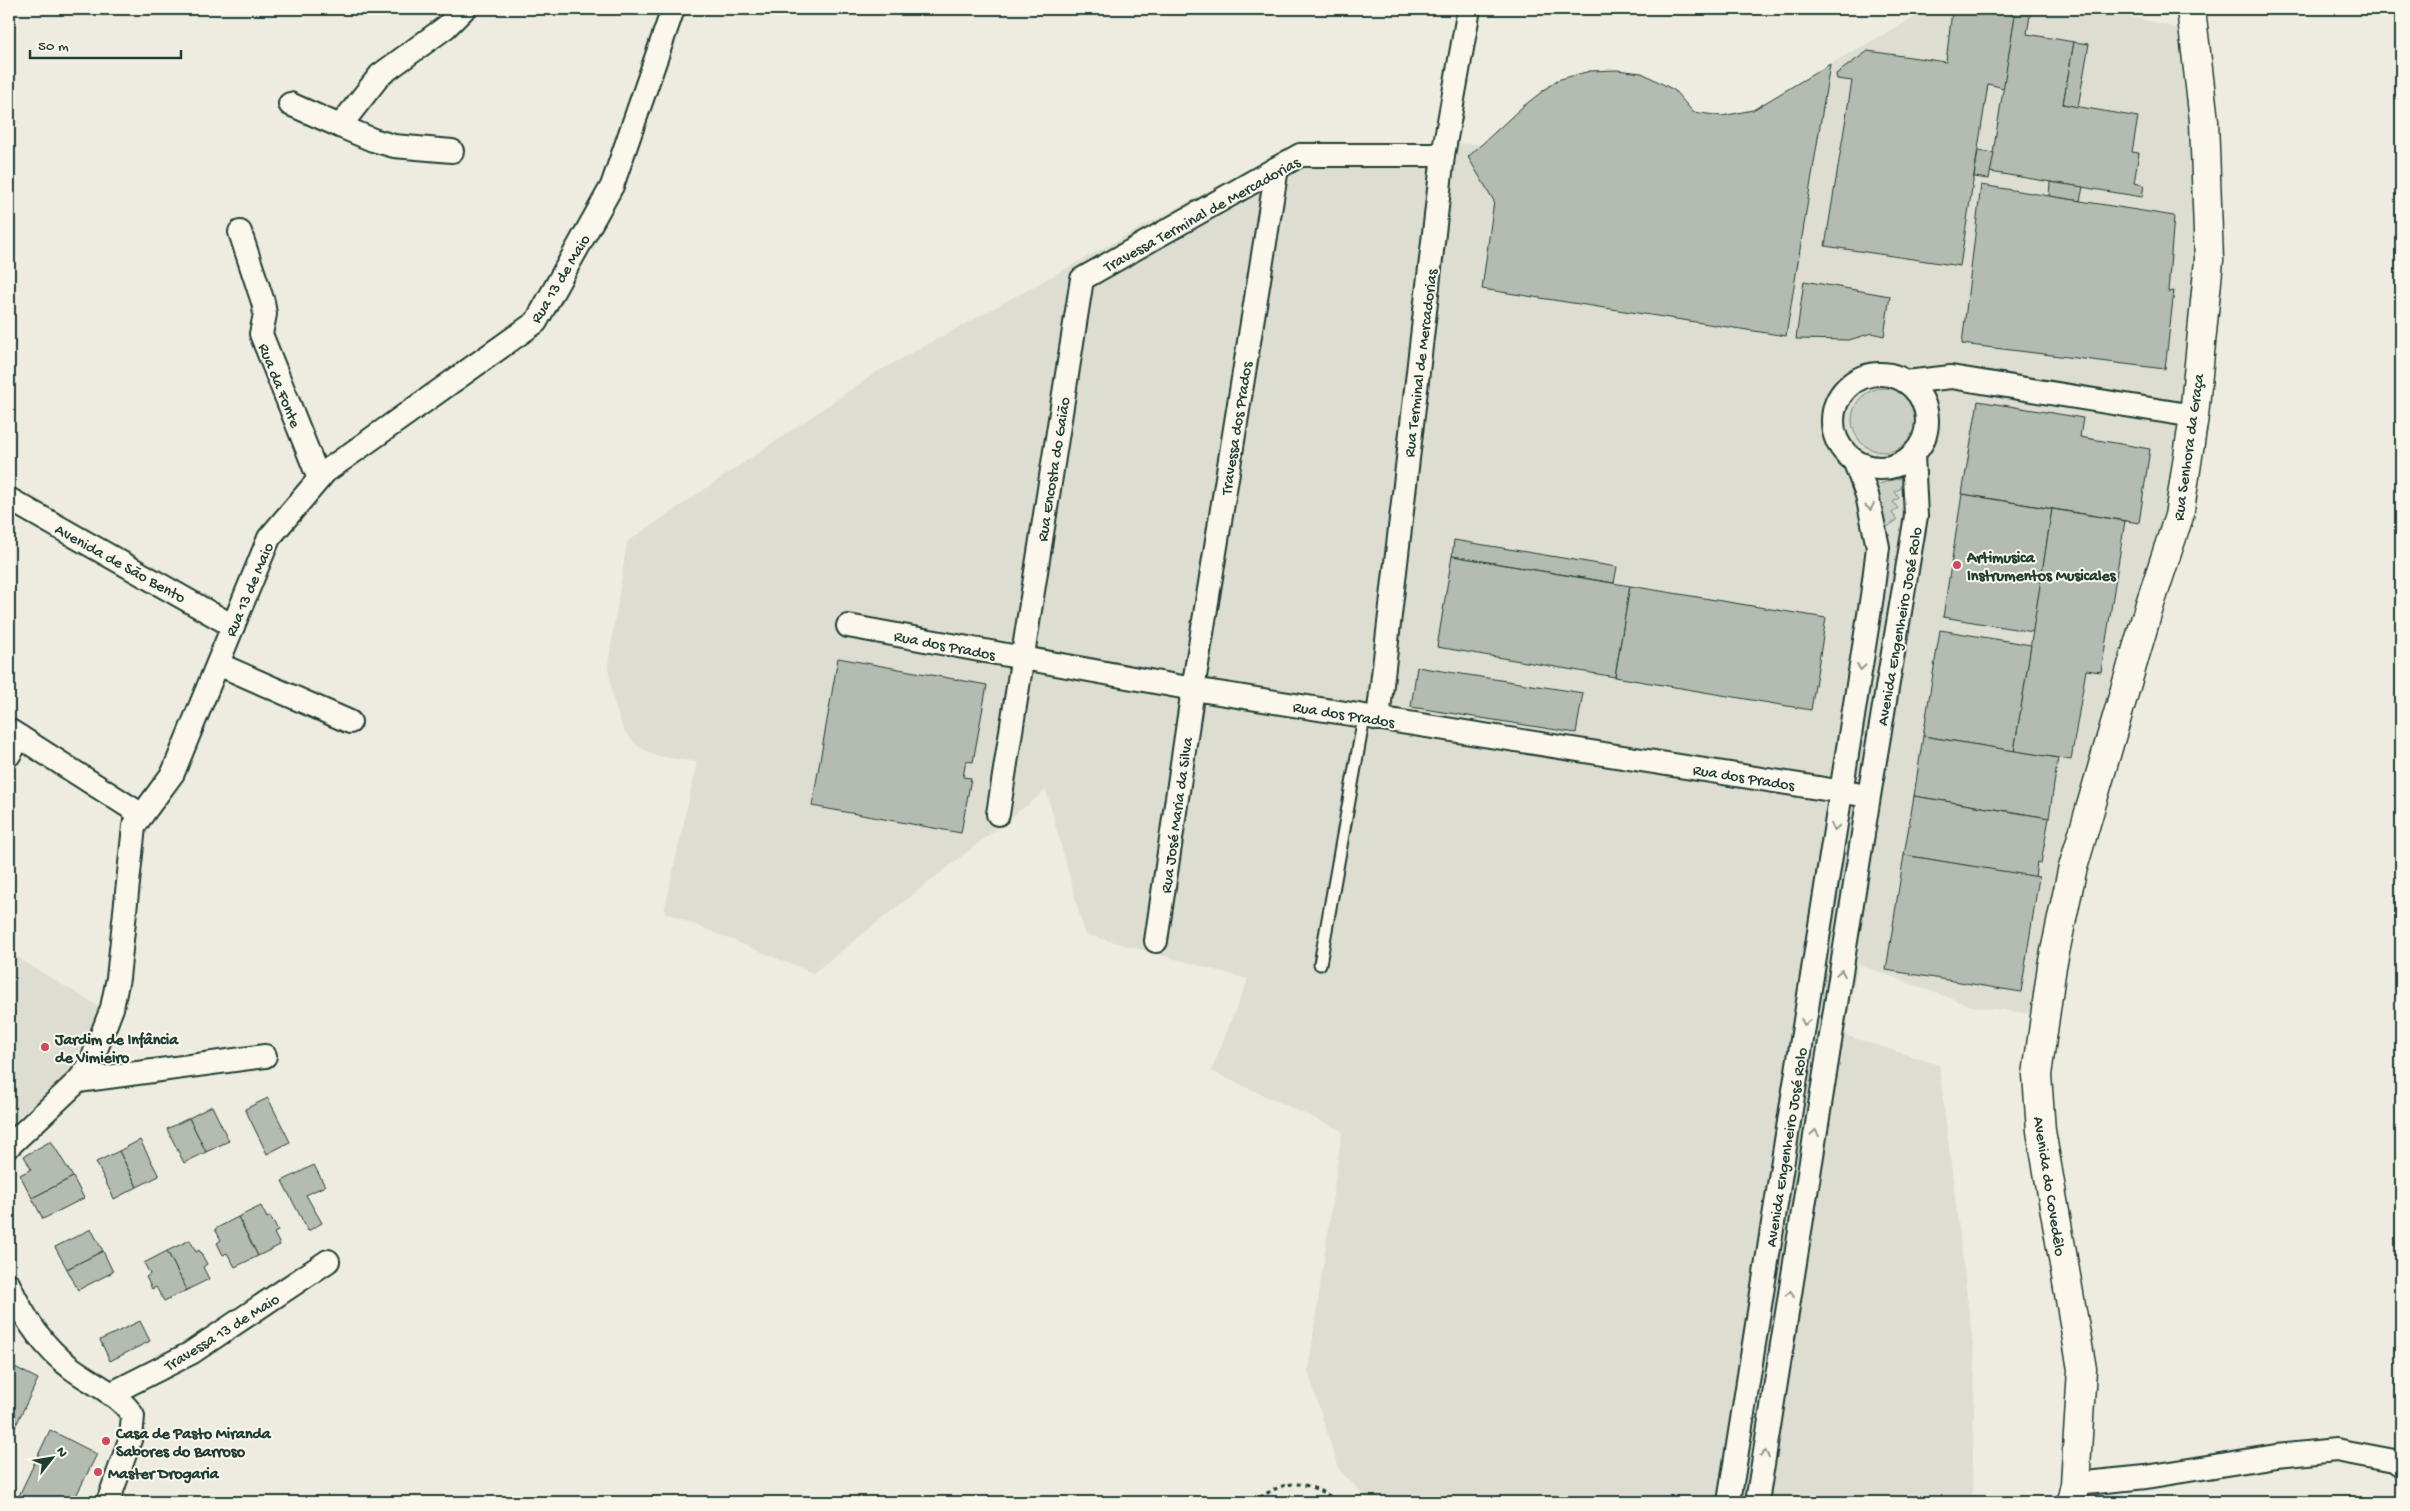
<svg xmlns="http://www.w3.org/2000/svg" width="2410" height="1511" font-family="'Gochi Hand',sans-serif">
  <rect width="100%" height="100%" fill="#eeece1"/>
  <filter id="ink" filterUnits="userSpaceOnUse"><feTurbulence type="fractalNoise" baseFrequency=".02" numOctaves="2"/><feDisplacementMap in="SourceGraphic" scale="10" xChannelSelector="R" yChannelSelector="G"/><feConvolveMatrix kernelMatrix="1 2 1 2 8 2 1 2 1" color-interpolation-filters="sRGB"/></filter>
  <g filter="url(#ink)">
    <g fill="#ddddd2">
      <path d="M1930,9H2101L2177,28L2200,206L2188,393L2165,518L2033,1014L1971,1006L1858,964L1845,1035L1939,1065L1975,1362L1972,1502H1371L1339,1470L1308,1372L1342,1131L1211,1071L1248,979L1085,934L1046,790L813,973L664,912L697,762L656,756L639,747L624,731L613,700L608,665L627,542L877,372L1299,141L1485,144L1584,73L1617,70L1642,73L1693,112L1722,116L1753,110L1830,64Z"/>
      <path d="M13,955L98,1006L89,1032L67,1075L9,1126V962Z"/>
    </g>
    <g fill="#cbcfc4" stroke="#75867c">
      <circle cx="1884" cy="420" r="32"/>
      <path d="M1900,478L1906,479L1908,498L1902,487L1895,492L1899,498L1893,502L1898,508L1892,513L1897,520L1886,528L1890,535L1883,539L1875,485Z"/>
    </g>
    <g fill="#b4bbb0" stroke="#1f3d34">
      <path d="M1954,9H2016L2004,88L1988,84L1960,266L1825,246L1852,81L1837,79L1836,74L1868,51L1946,62L1952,11Z"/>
      <path d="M2016,9H2031L2027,34L2074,42L2063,104L2138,117L2132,152L2139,153L2134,183L2144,185L2142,197L1990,172Z"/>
      <path d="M2074,42L2089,44L2078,107L2063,104Z"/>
      <path d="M1830,64L1786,336L1482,289L1494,201L1468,157L1521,108L1557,80L1590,71L1617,70L1642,73L1674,90L1693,112L1722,116L1753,110Z"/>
      <path d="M1978,151L1994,153L1989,179L1974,177Z"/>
      <path d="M2050,182L2083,187L2080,201L2049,196Z"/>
      <path d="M1981,185L2174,216L2168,292L2174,291L2165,369L1962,344Z"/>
      <path d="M1804,281L1890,296L1884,336L1872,333L1849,340L1796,339Z"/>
      <path d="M1978,401L2083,418L2080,437L2150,449L2139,523L1962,494Z"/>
      <path d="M1962,494L2052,509L2033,632L1943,617Z"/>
      <path d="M2052,509L2125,521L2101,672L2086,670L2071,760L2014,751Z"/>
      <path d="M1454,540L1617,567L1614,583L1452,556Z"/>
      <path d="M1452,556L1630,586L1615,677L1437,647Z"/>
      <path d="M1630,586L1826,618L1811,710L1615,677Z"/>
      <path d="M1940,630L2031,645L2014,751L1923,736Z"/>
      <path d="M838,658L987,685L973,762L966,761L963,777L971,778L961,833L812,806Z"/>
      <path d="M1417,667L1583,693L1576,733L1411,707Z"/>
      <path d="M1923,736L2058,758L2049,818L1914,796Z"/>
      <path d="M1914,796L2049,818L2041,863L2037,862L2035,877L1904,855Z"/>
      <path d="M1904,855L2039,877L2021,992L1886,970Z"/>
      <path d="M268,1098L290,1142L267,1154L245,1109Z"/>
      <path d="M212,1106L229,1141L206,1152L189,1118Z"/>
      <path d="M189,1118L206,1152L184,1163L167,1129Z"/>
      <path d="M140,1140L159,1176L137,1187L119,1151Z"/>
      <path d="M51,1141L73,1177L32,1198L20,1175L31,1169L24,1156Z"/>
      <path d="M119,1151L137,1187L114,1199L96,1162Z"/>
      <path d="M314,1165L325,1186L306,1195L322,1223L308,1231L282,1181Z"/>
      <path d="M73,1177L84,1198L43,1219L32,1198Z"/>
      <path d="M261,1206L267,1218L270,1216L278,1231L274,1233L280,1245L258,1256L238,1217Z"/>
      <path d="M238,1217L258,1256L235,1267L227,1253L223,1255L217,1243L221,1240L215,1229Z"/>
      <path d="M91,1229L103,1251L67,1269L55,1247Z"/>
      <path d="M190,1240L196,1252L199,1250L207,1264L203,1267L209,1279L187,1290L167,1251Z"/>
      <path d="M103,1251L113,1272L78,1290L67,1269Z"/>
      <path d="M167,1251L187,1290L164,1301L156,1287L152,1289L146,1277L150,1274L144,1263Z"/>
      <path d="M140,1321L150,1341L110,1361L100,1340Z"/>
      <path d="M9,1364L38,1379L9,1440Z"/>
      <path d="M50,1430L97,1454L73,1502H16Z"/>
    </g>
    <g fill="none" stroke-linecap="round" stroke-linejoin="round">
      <defs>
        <path id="lane" d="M1320,964L1364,717"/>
        <g id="street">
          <path d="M290,104L340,126"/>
          <path d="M452,151L394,146L373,140L340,126L380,75L446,27L464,9"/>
          <path d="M240,232L263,302L265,314L261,334L319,479"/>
          <circle cx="1880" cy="421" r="47"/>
          <path d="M1906,382L1951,377L2194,416"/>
          <path d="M9,499L233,626"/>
          <path d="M848,626L1193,689L1856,794"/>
          <path d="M218,664L350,722"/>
          <path d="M1378,719L1443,155L1469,9"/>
          <path d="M9,730L142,815"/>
          <path d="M9,755L20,737"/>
          <path d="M998,814L1082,279L1300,155H1443"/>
          <path d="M1156,941L1193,689L1277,168"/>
          <path d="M78,1081L265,1056"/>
          <path d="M9,1146L78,1081L90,1065L112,1008L118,978L134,826L173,773L269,538L325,472L536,322L612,186L673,9"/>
          <path d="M9,1285C23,1316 42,1346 70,1367C89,1382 120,1394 133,1416L131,1437L108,1502"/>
          <path d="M110,1394L191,1353L328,1261"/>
          <path d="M2075,1484L2146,1477L2276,1456L2336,1450L2394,1461L2401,1466"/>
          <path d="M1729,1502L1872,596L1878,547L1867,495L1854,460"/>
          <path d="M1757,1502L1869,796L1916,516L1913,455"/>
        </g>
        <path id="secondary" d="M2071,1502L2075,1484L2082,1369L2041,1131L2037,1075L2052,966L2072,871L2150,604L2179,516L2194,416L2209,260L2204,121L2191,9"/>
      </defs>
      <use href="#lane" stroke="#1f3d34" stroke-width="15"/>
      <use href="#street" stroke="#1f3d34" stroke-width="26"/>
      <use href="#secondary" stroke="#1f3d34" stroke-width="31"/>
      <path stroke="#1f3d34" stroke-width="3" stroke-dasharray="4 4" stroke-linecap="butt" d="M1253,1502C1291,1476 1303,1480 1340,1502"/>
      <use href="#lane" stroke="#fbf7ec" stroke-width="11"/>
      <use href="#street" stroke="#fbf7ec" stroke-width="22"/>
      <use href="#secondary" stroke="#fbf7ec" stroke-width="28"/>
    </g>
    <defs><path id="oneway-chevron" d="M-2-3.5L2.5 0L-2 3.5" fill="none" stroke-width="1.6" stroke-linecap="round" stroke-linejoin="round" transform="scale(1.25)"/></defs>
    <g stroke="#8d9a90">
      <use href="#oneway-chevron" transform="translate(1870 507) rotate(78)"/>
      <use href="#oneway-chevron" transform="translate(1861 667) rotate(99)"/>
      <use href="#oneway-chevron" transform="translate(1835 827) rotate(99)"/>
      <use href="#oneway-chevron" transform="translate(1841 973) rotate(-81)"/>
      <use href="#oneway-chevron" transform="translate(1805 1022) rotate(99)"/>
      <use href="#oneway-chevron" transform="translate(1815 1133) rotate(-81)"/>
      <use href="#oneway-chevron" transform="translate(1790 1294) rotate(-81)"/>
      <use href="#oneway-chevron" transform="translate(1765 1454) rotate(-81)"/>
    </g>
  </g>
  <g fill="#d1495b" stroke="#fbf7ec" stroke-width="2">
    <circle cx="1957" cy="565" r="5"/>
    <circle cx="45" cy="1047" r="5"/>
    <circle cx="106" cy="1441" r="5"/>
    <circle cx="98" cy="1472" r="5"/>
  </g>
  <g text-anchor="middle" stroke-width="4" stroke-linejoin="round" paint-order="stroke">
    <g font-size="16" fill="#1f3d34" stroke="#fbf7ec">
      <text transform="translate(1201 213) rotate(-29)" y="6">Travessa Terminal de Mercadorias</text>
      <text transform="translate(559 278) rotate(-59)" y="6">Rua 13 de Maio</text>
      <text transform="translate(1419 363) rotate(-83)" y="6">Rua Terminal de Mercadorias</text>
      <text transform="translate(281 385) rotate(68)" y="6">Rua da Fonte</text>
      <text transform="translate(1235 428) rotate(-81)" y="6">Travessa dos Prados</text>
      <text transform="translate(2187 447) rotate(-82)" y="6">Rua Senhora da Graça</text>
      <text transform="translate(1052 469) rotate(-81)" y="6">Rua Encosta do Gaião</text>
      <text transform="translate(121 562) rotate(29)" y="6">Avenida de São Bento</text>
      <text transform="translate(248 589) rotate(-67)" y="6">Rua 13 de Maio</text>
      <text transform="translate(1898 626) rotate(-80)" y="6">Avenida Engenheiro José Rolo</text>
      <text transform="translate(945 644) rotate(11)" y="6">Rua dos Prados</text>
      <text transform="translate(1344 713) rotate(9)" y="6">Rua dos Prados</text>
      <text transform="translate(1744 776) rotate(9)" y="6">Rua dos Prados</text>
      <text transform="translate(1175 815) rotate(-82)" y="6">Rua José Maria da Silva</text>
      <text transform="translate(1785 1147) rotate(-81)" y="6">Avenida Engenheiro José Rolo</text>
      <text transform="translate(2051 1186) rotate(81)" y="6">Avenida do Covedêlo</text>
      <text transform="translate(221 1331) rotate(-32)" y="6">Travessa 13 de Maio</text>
    </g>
    <g font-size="16" font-weight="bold" fill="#1f3d34" stroke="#fbf7ec" text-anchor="start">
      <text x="1967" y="562">Artimusica<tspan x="1967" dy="18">Instrumentos Musicales</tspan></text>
      <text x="55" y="1044">Jardim de Infância<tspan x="55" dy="18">de Vimieiro</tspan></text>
      <text x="116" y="1438">Casa de Pasto Miranda<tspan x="116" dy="18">Sabores do Barroso</tspan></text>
      <text x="108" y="1478">Master Drogaria</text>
    </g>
  </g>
  <rect width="2410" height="1511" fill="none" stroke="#fbf7ec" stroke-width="30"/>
  <rect x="15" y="15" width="2380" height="1481" fill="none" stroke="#1f3d34" stroke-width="2" filter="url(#ink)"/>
  <g transform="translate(52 1458) rotate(59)" stroke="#fbf7ec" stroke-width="4" paint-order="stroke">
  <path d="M0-4L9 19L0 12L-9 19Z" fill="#1f3d34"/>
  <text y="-8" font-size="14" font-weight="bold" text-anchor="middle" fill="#1f3d34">N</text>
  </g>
  <path d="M30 50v8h151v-8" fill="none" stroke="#1f3d34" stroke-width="2.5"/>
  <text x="38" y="50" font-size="15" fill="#1f3d34" stroke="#fbf7ec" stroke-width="4" paint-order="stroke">50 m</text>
</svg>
